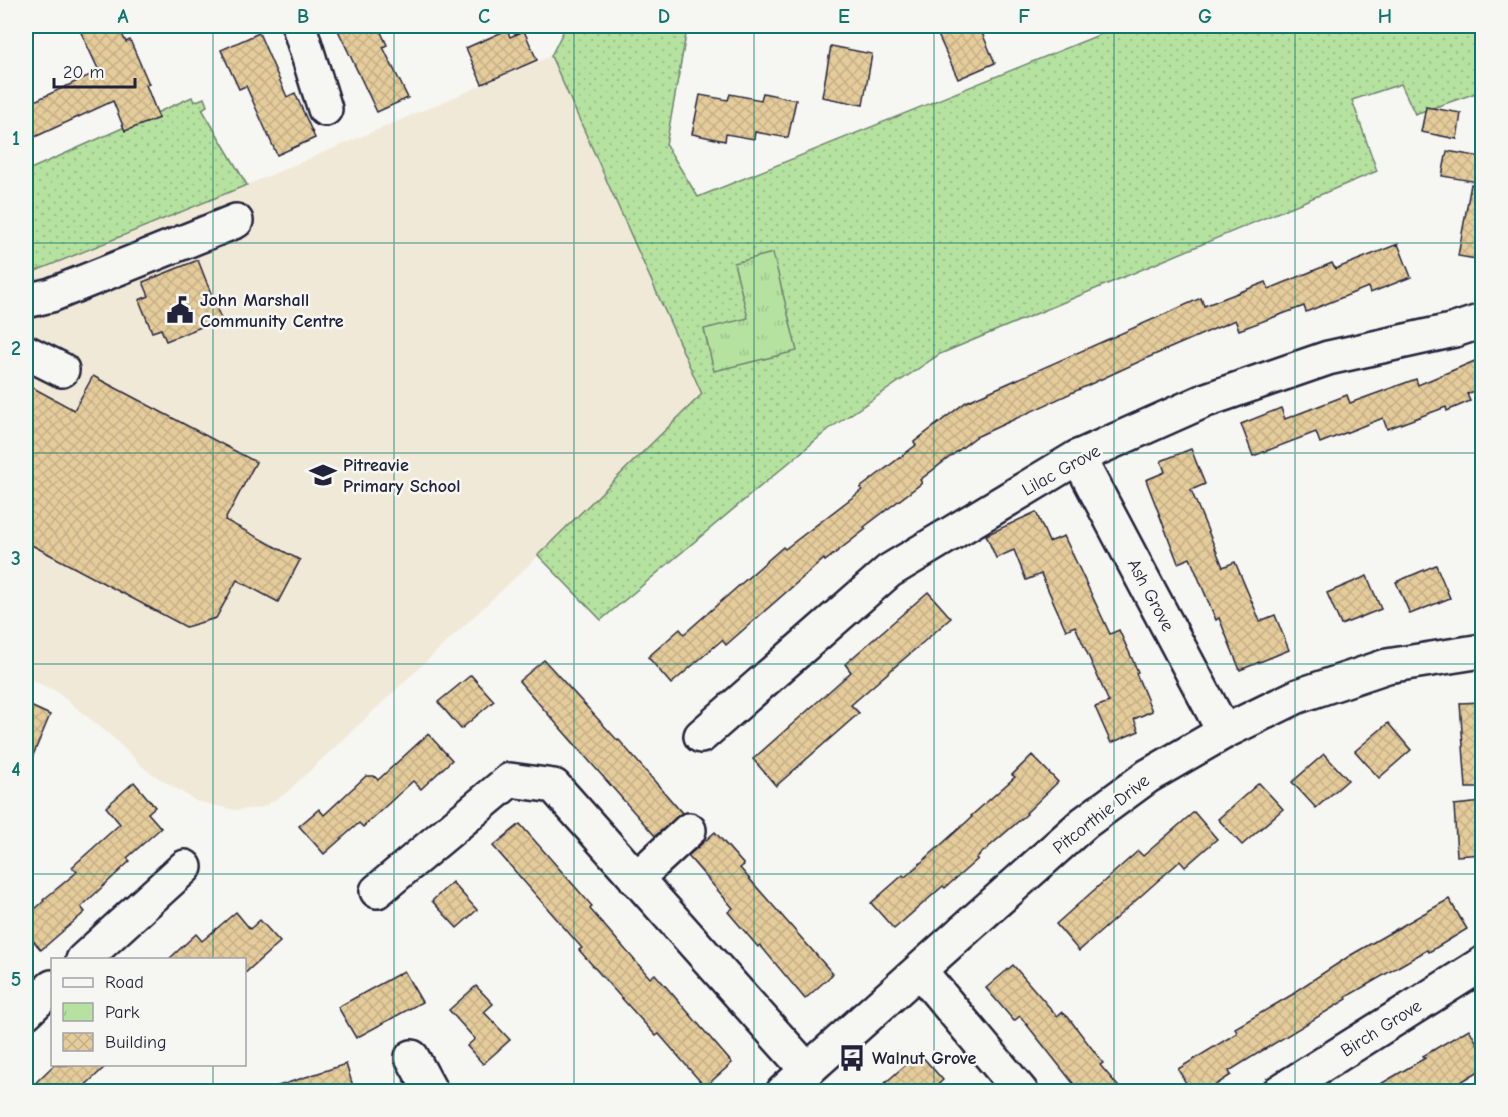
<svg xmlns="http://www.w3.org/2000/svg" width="1508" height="1117" font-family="'Comic Neue',sans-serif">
  <defs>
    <pattern id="grass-dots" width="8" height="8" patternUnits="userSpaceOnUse" patternTransform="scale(1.5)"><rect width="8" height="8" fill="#b6e2a0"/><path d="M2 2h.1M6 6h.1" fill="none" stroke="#9cc28b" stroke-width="1.8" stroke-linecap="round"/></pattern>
    <pattern id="park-tufts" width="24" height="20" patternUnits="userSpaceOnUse" patternTransform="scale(1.5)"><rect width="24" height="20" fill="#b6e2a0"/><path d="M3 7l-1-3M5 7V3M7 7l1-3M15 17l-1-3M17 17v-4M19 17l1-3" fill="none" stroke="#9cc28b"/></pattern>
    <pattern id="building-cross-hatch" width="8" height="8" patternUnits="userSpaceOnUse" patternTransform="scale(1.5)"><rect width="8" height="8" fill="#e5cc9b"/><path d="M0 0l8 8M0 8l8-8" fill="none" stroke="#c4af86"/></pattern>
  </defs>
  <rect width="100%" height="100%" fill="#f6f6f2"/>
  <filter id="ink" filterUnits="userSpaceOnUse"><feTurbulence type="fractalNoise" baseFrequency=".0167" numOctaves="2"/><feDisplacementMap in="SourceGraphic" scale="12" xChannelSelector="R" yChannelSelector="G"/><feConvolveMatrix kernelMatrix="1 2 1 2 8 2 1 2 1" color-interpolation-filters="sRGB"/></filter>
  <g filter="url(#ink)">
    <path fill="#f1e9d8" d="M551,56L702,394L533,561L285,794L261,808L234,810L196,801L146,770L110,735L54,690L26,678V275L247,185Z"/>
    <g fill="url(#grass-dots)" stroke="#6c826e" stroke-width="1.5">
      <path d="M566,26H670L687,29L666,145L698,197L1121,26H1482V91L1415,114L1401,84L1352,100L1377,171L940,354L829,429L601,620L538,555L702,394L551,56Z"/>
      <path d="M192,97L194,102L204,98L207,106L202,109L247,185L26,275V171Z"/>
    </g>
    <path fill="url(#park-tufts)" stroke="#6c826e" stroke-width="1.5" d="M773,253L797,351L714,371L704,329L748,318L734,263Z"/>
    <g fill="url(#building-cross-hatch)" stroke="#22223b" stroke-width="1.5">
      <path d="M78,26H118L126,42L130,40L149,84L146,85L159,118L125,131L113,101L26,141V105L99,71Z"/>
      <path d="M336,26H378L387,45L383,47L408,98L377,112Z"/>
      <path d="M934,26H979L995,63L958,79Z"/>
      <path d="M507,30L510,37L524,31L537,60L482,84L466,48Z"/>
      <path d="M259,33L287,97L295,93L315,138L277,155L246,86L239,89L221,50Z"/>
      <path d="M831,46L872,54L863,105L822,97Z"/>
      <path d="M763,93L796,100L788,138L755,132L754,139L726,134L725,141L692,134L700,95L728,100L730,94L761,100Z"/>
      <path d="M1426,107L1461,113L1457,139L1421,132Z"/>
      <path d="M1447,151L1482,157L1478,182L1442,176Z"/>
      <path d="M1471,184L1482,185V260L1458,256Z"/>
      <path d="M1398,244L1411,277L1370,293L1368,287L1306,312L1304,306L1239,330L1235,320L1147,358L976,437L920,480L922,483L864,527L866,529L825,561L824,559L726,645L722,640L671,684L648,657L680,629L684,634L783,547L785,549L862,490L860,488L916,445L914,442L966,402L1201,298L1204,306L1266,282L1269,289L1332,263L1335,269Z"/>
      <path d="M198,260L221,319L166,341L161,329L152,332L139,300L149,296L143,282Z"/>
      <path d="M1482,358V388L1467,394L1470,401L1447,411L1446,407L1387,429L1383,418L1320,443L1316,432L1253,456L1241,424L1281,408L1285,419L1347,395L1350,403L1416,379L1418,385Z"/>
      <path d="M93,376L256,462L225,520L300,560L278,602L237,580L216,618L186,627L26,542V384L74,410Z"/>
      <path d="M1191,449L1205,484L1191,490L1223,567L1235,562L1260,621L1275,615L1289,650L1240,670L1219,618L1216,620L1190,558L1178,563L1146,480L1165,472L1161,461Z"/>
      <path d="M1036,512L1049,542L1064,536L1110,634L1119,630L1138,672L1136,673L1152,711L1134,719L1139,731L1111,743L1095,707L1109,702L1075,626L1066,630L1041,574L1026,580L1014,550L996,558L986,535Z"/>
      <path d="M1436,565L1450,598L1410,614L1396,582Z"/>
      <path d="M1367,576L1381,609L1341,625L1327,593Z"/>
      <path d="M928,592L951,618L851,705L859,713L776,786L753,759L851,672L845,664Z"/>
      <path d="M544,660L618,741L619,740L682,813L655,836L519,681Z"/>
      <path d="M471,675L494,701L461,729L438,702Z"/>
      <path d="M1482,702V788H1466L1460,703Z"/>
      <path d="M26,704L50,715L26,772Z"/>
      <path d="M1388,723L1411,750L1379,778L1355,751Z"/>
      <path d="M428,734L452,760L421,789L413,781L363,827L359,823L324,854L299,826L319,809L324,815L366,776H374L378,780Z"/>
      <path d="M1324,754L1348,780L1316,808L1292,782Z"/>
      <path d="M1032,755L1058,782L1026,813L1027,814L976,858L978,859L945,888L943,886L894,929L871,903L903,875L905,877L972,817L971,816L1015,777L1012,775Z"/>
      <path d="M134,782L155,807L148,813L161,828L127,858L130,861L81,907L85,912L41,950L26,932V917L44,901L43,900L77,872L72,867L120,824L106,807Z"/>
      <path d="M1259,783L1283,809L1242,845L1218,819Z"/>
      <path d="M1482,802V854L1457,856L1454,805Z"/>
      <path d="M1194,812L1217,839L1185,867L1180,861L1079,951L1056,924L1138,851L1143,856Z"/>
      <path d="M520,824L592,906L590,909L650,978L655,974L732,1063L705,1087L659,1034L656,1036L608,983L579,950L582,948L493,846Z"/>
      <path d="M715,832L744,865L740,868L833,974L805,999L760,945L758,947L728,912L733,908L688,856Z"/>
      <path d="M452,882L477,910L457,928L432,901Z"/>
      <path d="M1449,899L1467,929L1429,952L1427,950L1346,997L1347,999L1229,1071L1231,1075L1205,1092H1191L1178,1069L1237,1033L1235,1028L1295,993L1294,992L1351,955Z"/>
      <path d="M236,912L250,929L260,920L280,942L244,974V960H168L196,934L202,941Z"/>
      <path d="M1013,965L1057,1016L1062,1012L1068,1017L1103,1063L1100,1065L1123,1092H1080L1020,1016L1014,1021L986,988Z"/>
      <path d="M404,971L422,1002L356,1038L338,1007Z"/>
      <path d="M476,986L493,1004L484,1012L510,1040L483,1064L467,1046L475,1039L449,1010Z"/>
      <path d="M1469,1029L1482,1052V1069L1445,1092H1367L1425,1058L1423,1056Z"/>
      <path d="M919,1053L943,1080L930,1092H875Z"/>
      <path d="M346,1064L353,1086L338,1092H276L275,1087Z"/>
      <path d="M54,1065H107L78,1092H26Z"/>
    </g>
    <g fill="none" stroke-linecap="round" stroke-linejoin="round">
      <defs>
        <g id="minor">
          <path d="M299,26L325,109"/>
          <path d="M26,301L51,295L236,221"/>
          <path d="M26,352L62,370"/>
          <path d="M1078,457L1224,732"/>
          <path d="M701,736L889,571L1078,457L1206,400L1328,358L1455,330L1482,321"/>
          <path d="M636,879L689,830"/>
          <path d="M377,891L510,780L554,786L807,1070"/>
          <path d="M83,960L185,867"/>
          <path d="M920,971L1021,1092"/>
          <path d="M26,1012L52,987"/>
          <path d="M412,1057L431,1092"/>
          <path d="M783,1092L1084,823L1148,776L1224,732L1298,696L1387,666L1482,651"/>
          <path d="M1279,1092L1482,964"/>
        </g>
      </defs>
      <use href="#minor" stroke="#22223b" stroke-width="38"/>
      <use href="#minor" stroke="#f6f6f2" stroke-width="33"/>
    </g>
  </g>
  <path fill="none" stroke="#0f766e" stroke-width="1.5" stroke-opacity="0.55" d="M213,26V960M394,26V1092M574,26V1092M754,26V1092M934,26V1092M1114,26V1092M1295,26V1092M26,243H1482M26,453H1482M26,664H1482M26,874H1482M213,1064V1092"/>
  <defs>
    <symbol id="civic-bare" viewBox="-9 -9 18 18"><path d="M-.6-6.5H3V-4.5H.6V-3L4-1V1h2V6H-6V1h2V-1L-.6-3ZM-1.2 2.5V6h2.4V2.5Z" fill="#22223b" stroke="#f6f6f2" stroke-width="2.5" paint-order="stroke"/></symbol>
    <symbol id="school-bare" viewBox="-9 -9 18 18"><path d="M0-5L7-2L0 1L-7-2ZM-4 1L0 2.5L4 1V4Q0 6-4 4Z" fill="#22223b" stroke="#f6f6f2" stroke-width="2.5" paint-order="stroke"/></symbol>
    <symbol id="bus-bare" viewBox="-9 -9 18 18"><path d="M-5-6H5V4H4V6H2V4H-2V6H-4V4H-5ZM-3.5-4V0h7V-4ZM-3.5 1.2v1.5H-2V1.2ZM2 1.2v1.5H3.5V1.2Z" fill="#22223b" stroke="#f6f6f2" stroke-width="2.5" paint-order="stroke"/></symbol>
  </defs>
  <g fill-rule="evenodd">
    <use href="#civic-bare" x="161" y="291" width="38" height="38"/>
    <use href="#school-bare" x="304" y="456" width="38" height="38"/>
    <use href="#bus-bare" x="833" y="1039" width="38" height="38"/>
  </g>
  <g text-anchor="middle" stroke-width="5" stroke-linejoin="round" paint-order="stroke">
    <g font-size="18" font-weight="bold" fill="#22223b" stroke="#f6f6f2" text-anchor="start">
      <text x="200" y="306">John Marshall<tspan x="200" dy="21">Community Centre</tspan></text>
      <text x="343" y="471">Pitreavie<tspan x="343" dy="21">Primary School</tspan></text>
      <text x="872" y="1064">Walnut Grove</text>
    </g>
    <g font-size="18" fill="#22223b" stroke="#f6f6f2">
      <text transform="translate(1061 470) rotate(-29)" y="6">Lilac Grove</text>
      <text transform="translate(1151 595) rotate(62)" y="6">Ash Grove</text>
      <text transform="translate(1101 814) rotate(-38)" y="6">Pitcorthie Drive</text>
      <text transform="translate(1381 1028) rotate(-32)" y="6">Birch Grove</text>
    </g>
  </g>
  <rect width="1508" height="1117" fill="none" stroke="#f6f6f2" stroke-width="66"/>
  <rect x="51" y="958" width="195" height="108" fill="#f6f6f2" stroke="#a1a1a9" stroke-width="1.5"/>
  <rect x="63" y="978" width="30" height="9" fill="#f6f6f2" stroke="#a1a1a9" stroke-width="1.5"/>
  <text x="105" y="988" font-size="18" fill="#22223b">Road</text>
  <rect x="63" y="1003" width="30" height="18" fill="url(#park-tufts)" stroke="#a1a1a9" stroke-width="1.5"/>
  <text x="105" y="1018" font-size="18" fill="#22223b">Park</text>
  <rect x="63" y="1033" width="30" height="18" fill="url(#building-cross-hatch)" stroke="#a1a1a9" stroke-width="1.5"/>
  <text x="105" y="1048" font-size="18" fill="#22223b">Building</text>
  <path d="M54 78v9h81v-9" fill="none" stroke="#22223b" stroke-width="3"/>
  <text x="63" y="78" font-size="18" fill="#22223b" stroke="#f6f6f2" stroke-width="4.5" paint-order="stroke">20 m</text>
  <rect x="33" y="33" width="1442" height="1051" fill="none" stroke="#0f766e" stroke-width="2"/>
  <g font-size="20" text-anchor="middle" font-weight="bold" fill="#0f766e">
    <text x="123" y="23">A</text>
    <text x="303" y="23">B</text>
    <text x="484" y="23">C</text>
    <text x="664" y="23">D</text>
    <text x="844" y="23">E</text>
    <text x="1024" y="23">F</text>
    <text x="1205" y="23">G</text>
    <text x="1385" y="23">H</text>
    <text x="16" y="145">1</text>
    <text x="16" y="355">2</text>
    <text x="16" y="565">3</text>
    <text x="16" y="776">4</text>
    <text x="16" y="986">5</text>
  </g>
</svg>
